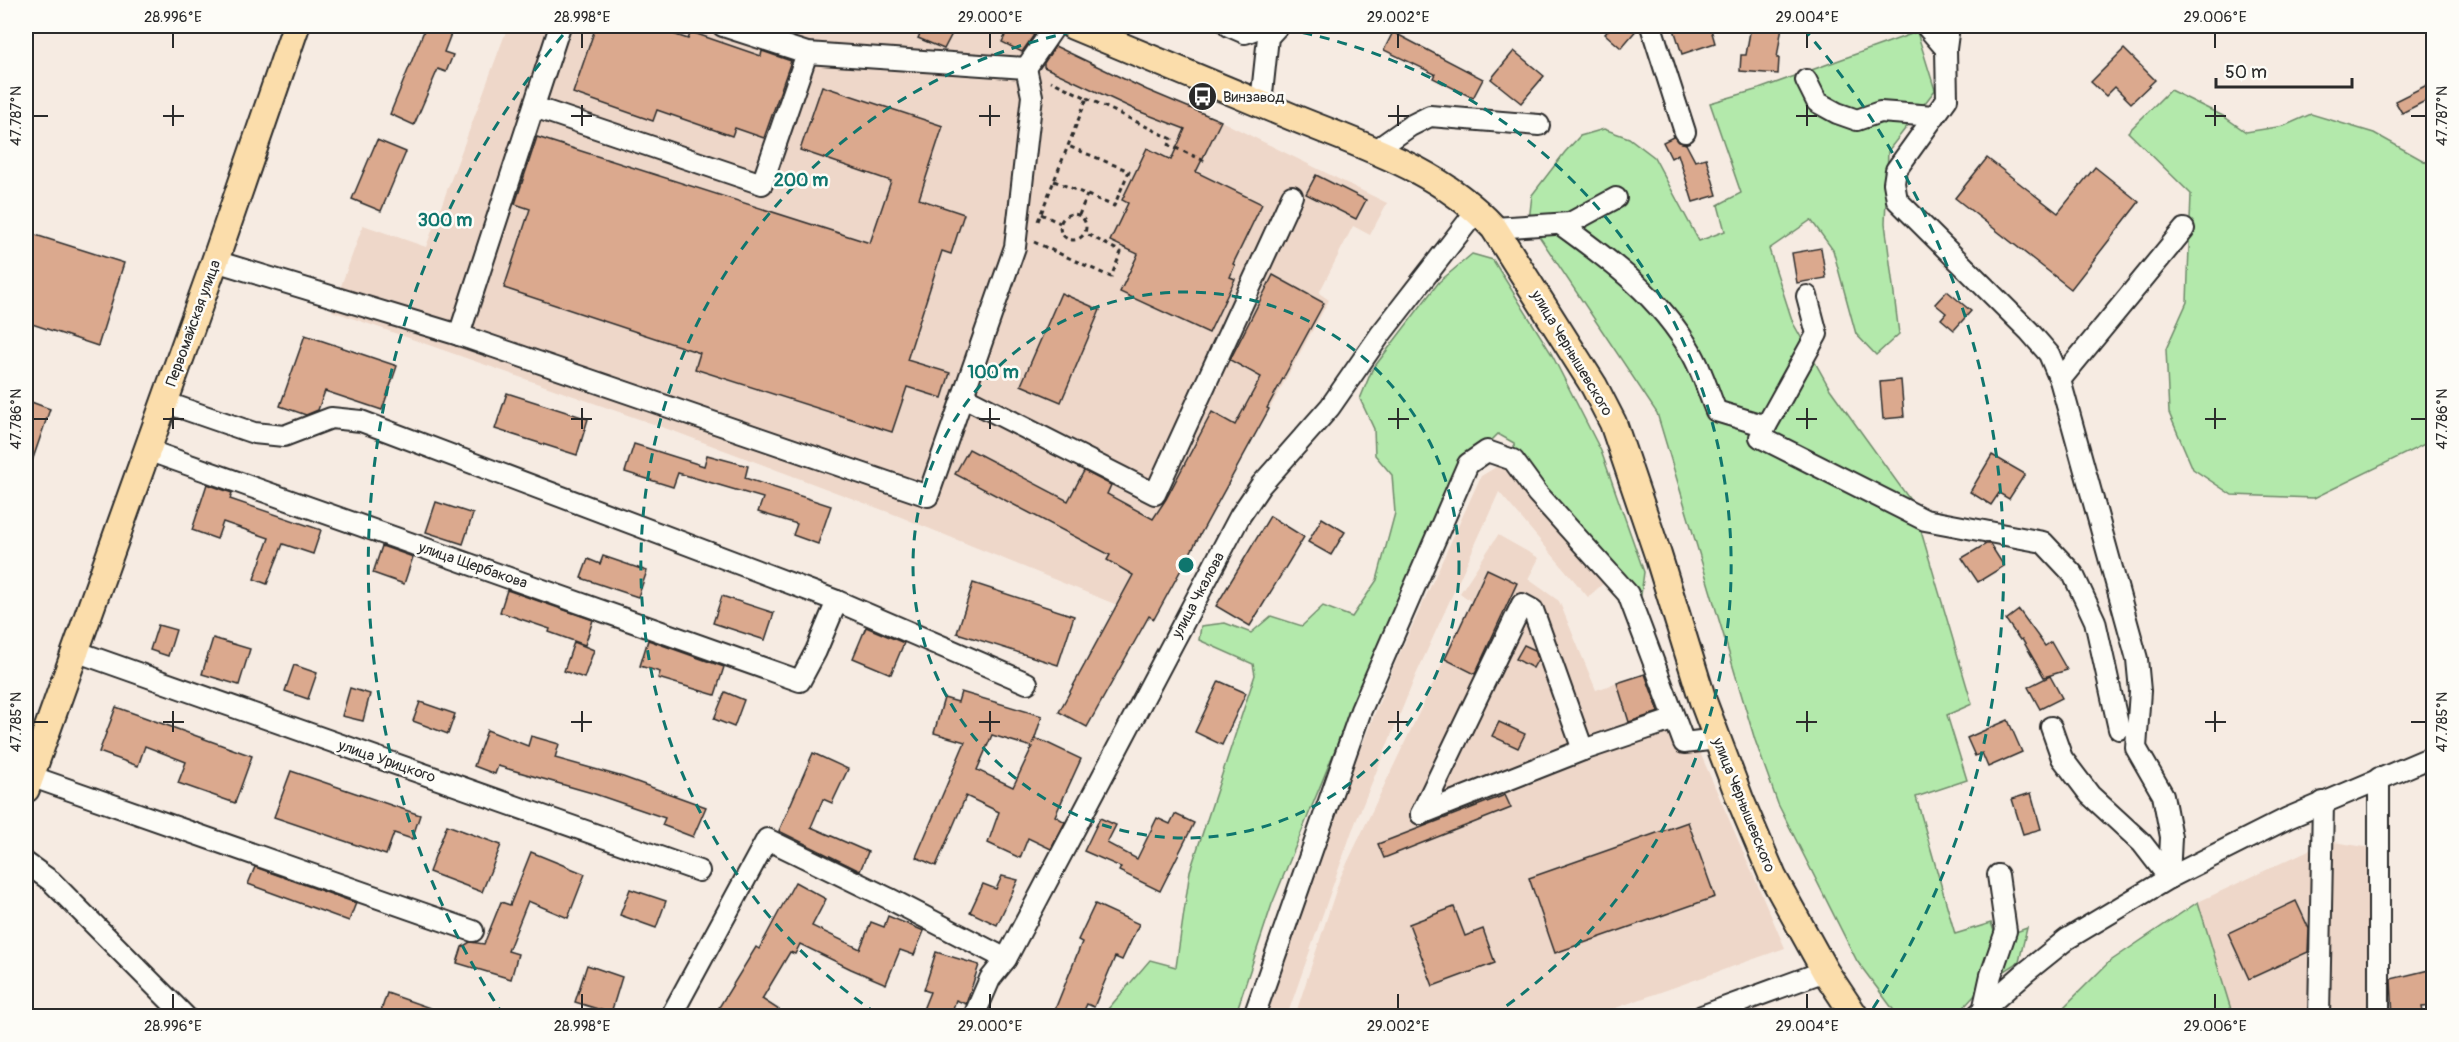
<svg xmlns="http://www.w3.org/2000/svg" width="2459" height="1042" font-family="Pangolin,sans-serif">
  <rect width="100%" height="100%" fill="#f6ebe2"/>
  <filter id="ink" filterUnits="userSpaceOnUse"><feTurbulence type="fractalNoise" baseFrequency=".0167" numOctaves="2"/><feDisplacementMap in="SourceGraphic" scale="12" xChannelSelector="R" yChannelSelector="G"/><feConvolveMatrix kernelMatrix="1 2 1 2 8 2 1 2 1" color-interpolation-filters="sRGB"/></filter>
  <g filter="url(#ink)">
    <g fill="#eed7c9">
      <path d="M508,26H1016L1147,90L1221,121L1387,203L1370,235L1353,226L1319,293L1329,300L1154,620L896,515L676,432L332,311L363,225L426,247Z"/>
      <path d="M1501,464L1605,582L1588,597L1499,492L1416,675L1352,831L1287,1016H1265L1331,822L1394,666L1481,476Z"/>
      <path d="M1498,535L1539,558L1528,579L1559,601L1596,690L1650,672L1681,752L1698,748L1785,948L1593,1016H1295L1340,878L1472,602L1460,593Z"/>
      <path d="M2328,841L2371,848L2373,1016H2233L2198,902Z"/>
    </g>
    <g fill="#b3e9ab" stroke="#6f8a6b" stroke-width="1.5">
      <path d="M1917,32L1935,90L1888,151L1885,223L1899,334L1876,355L1856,334L1833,250L1811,220L1769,249L1793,323L1830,389L1913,504L1972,704L1947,715L1967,780L1916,797L1955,934L1991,923L1997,939L2027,928L2019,962L2003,972L1975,995L1956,1016H1898L1857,961L1778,804L1755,740L1657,413L1529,221L1532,195L1565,152L1580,136L1604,129L1629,138L1654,157L1699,241L1725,231L1718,205L1741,193L1710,103L1759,89Z"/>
      <path d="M2170,90L2223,116L2246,132L2284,126L2311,114L2374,133L2433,166V436L2427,443L2314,498L2232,495L2193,469L2169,413L2166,349L2187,302L2191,194L2128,132Z"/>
      <path d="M1472,254L1493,260L1551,353L1601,451L1644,572L1641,595L1628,594L1515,464L1514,443L1498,434L1468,464L1367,696L1348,718L1272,904L1235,1016H1102L1150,960L1176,967L1190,871L1255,675L1253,664L1199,640L1201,626L1225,623L1251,633L1271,616L1302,626L1323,606L1352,617L1377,580L1395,513L1392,475L1375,455L1374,429L1360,399L1372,370L1439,282Z"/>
      <path d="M2198,902L2233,1016H2055L2109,962Z"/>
    </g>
    <g fill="#dba98e" stroke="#2b2b2b" stroke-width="1.5" fill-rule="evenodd">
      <path d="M426,26H454L444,52L453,55L446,72L438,69L414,125L390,114Z"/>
      <path d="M596,26H649L688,39L691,32L761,56L762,51L791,61L764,138L735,128L732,136L657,110L653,121L573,93Z"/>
      <path d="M924,26H956L944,49L918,38Z"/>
      <path d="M1010,26H1016L1034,35L1022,52L1002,42Z"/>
      <path d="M1612,26H1639V27L1621,48L1605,34Z"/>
      <path d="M1673,26H1710L1715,43L1682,54Z"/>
      <path d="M1751,26H1782L1777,58H1779L1778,74L1740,71L1741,55H1746Z"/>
      <path d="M1393,32L1483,79L1473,98L1433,78L1435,74L1384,50Z"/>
      <path d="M1055,46L1147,90L1221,121L1196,172L1262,204L1233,264L1235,265L1230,277L1235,279L1209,333L1120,292L1138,254L1110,241L1128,203L1122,200L1147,148L1171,160L1185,129L1138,111L1044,67V63Z"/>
      <path d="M2124,49L2155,80L2131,103L2115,87L2106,96L2091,82Z"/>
      <path d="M1514,51L1544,76L1521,103L1491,79Z"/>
      <path d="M2433,82V97L2402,113L2395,101Z"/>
      <path d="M822,86L943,126L919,199L964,214L951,254L942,251L907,360L950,373L942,398L907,387L892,432L695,369L700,353L504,288L530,209L515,204L537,137L870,243L891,181L800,150Z"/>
      <path d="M1672,134L1677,141L1686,144L1695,161L1706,158L1717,195L1693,202L1678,154L1671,158L1663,142L1673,137Z"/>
      <path d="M377,140L406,152L381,211L352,199Z"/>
      <path d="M1987,158L2058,213L2095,167L2139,202L2071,289L1955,198Z"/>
      <path d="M1316,175L1366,200L1356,219L1306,194Z"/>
      <path d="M26,232L124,263L98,346L26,322Z"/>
      <path d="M1821,248L1826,278L1797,283L1792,253Z"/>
      <path d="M1273,275L1324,303L1267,408L1269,409L1154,619L1149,616L1087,727L1059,712L1133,575L1107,560L1110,555L955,474L969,449L1068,501L1084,471L1111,485L1107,494L1153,519L1166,499L1212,412L1235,425L1261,377L1230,360Z"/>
      <path d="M1947,291L1971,311L1954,330L1941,319L1946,313L1935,304Z"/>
      <path d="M1061,293L1100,310L1061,402L1021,385Z"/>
      <path d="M305,335L397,366L382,410L325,391L318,410L306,415L280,406Z"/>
      <path d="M1901,380L1904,417L1883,419L1880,382Z"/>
      <path d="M507,393L588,419L577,455L495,429Z"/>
      <path d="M26,400L50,409L28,473L26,472Z"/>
      <path d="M634,444L704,466L707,455L748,466L745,478L831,506L818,544L793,535L797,524L758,512L763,498L678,473L673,487L625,472Z"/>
      <path d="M1992,455L2025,474L2009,499L1999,493L1991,505L1970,492Z"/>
      <path d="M207,484L232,493L230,499L321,530L313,554L283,544L267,584L254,579L269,538L223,522L217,539L192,530Z"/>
      <path d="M436,502L473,514L463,544L426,532Z"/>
      <path d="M1270,516L1304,537L1250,626L1216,606Z"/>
      <path d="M1322,518L1345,532L1331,555L1308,542Z"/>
      <path d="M1986,544H1990L2004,566L1978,582L1962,558Z"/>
      <path d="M382,546L413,557L404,584L373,573Z"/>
      <path d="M603,556L647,571L638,597L581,578L588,559L600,564Z"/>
      <path d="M1487,569L1517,583L1475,674L1445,659Z"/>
      <path d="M973,583L1074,616L1058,665L957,633Z"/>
      <path d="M507,590L593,620L585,645L549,632L550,629L500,612Z"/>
      <path d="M722,596L774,613L765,640L713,623Z"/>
      <path d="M2019,610L2045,646L2051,642L2067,670L2044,677L2022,639L2020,640L2006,620Z"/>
      <path d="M158,625L176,630L168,656L150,650Z"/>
      <path d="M866,627L904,643L891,674L853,658Z"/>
      <path d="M213,638L250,649L239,685L202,674Z"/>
      <path d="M648,640L724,667L715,695L658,678L660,672L640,666Z"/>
      <path d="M574,642L594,650L584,678L564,671Z"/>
      <path d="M1524,645L1535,650L1538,659L1533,668L1516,659Z"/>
      <path d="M294,665L317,673L308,699L285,691Z"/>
      <path d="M1645,674L1659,712L1629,722L1617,683Z"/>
      <path d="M2050,676L2062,698L2040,709L2028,687Z"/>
      <path d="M1219,681L1246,693L1222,745L1195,732Z"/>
      <path d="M350,688L370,694L363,721L342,716Z"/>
      <path d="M725,692L744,700L734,727L714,719Z"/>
      <path d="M961,692L1042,716L1033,744L1035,739L1043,741L1081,759L1055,816L1065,822L1051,849L1028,838L1020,858L988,843L999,812L966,796L936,866L916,857L965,742L934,733L944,698L958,702ZM992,735L1032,747L1013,787L977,770Z"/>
      <path d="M420,702L455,714L448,734L413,721Z"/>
      <path d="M116,707L252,756L235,803L178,783L186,762L145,746L138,766L99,752Z"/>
      <path d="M2008,720L2022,752L1988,767L1982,753L1975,756L1967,738Z"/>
      <path d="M1499,722L1525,734L1518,748L1492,736Z"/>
      <path d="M487,730L528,746L531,736L559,744L555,758L623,777L706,807L693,837L662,825L665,818L592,793L498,766L495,774L474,766Z"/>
      <path d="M813,753L848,769L832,803L823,799L811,827L868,852L860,871L779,831Z"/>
      <path d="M291,771L420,815L412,839L394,833L386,855L274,817Z"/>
      <path d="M2031,793L2041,829L2023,834L2012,799Z"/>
      <path d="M1505,795L1511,808L1384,858L1378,844Z"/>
      <path d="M1175,814L1194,823L1160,891L1119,871L1121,867L1084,851L1100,818L1116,825L1107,843L1137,859L1157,818L1170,824Z"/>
      <path d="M1688,822L1715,897L1555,953L1529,878Z"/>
      <path d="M447,825L501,845L482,892L429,872Z"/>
      <path d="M531,852L585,874L568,918L528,901L508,951L518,954L511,979L457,963L462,947L470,942L484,944L501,902L510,905Z"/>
      <path d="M255,867L356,903L349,921L248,884Z"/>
      <path d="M1002,876L1018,880L997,925L970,912L983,884L996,889Z"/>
      <path d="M795,882L826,899L812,926L860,949L871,922L884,927L888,916L924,931L914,955L900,950L886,984L851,969L800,944L795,954L790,952L762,999L790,1017H713L756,947L759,949Z"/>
      <path d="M630,889L666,901L656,928L620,915Z"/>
      <path d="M2296,901L2309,929L2308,952L2249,979L2228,933Z"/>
      <path d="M1095,904L1139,924L1122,960L1115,957L1094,1007L1087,1004L1081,1017H1052L1082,942L1078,940Z"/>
      <path d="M1454,907L1465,936L1483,929L1495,963L1433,986L1409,924Z"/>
      <path d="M936,952L979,965L966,1004L956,1000L950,1017H920L930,992L924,990Z"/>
      <path d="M587,965L622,977L611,1013L575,1002Z"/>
      <path d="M2433,969V1006L2422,1007L2424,1017H2393L2391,979Z"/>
      <path d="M387,993L447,1014V1017H379Z"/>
    </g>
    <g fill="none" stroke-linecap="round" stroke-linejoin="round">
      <defs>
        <g id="minor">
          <path d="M1229,26L1245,33L1264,26"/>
          <path d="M1651,26L1685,132"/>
          <path d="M1926,26L1946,49"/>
          <path d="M1949,26L1946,49L1947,99L1896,170L1894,183L1897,200L2029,331L2049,354L2060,380L2137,659L2140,691L2136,748L2163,795L2171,837L2169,878"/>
          <path d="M1026,68L1055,26"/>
          <path d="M1806,80L1817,102L1837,113L1857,120L1880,112L1934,116"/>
          <path d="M1261,103L1268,37L1278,26"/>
          <path d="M534,107L762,184L807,53"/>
          <path d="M1376,150L1410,126L1430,116L1539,125"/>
          <path d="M1560,224C1610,260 1660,297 1691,352C1702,370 1708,392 1716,411L1766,426"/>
          <path d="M1494,228L1570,223L1616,198"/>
          <path d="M215,261L459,335L928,496L1015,247L1032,96L1026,68L807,53L723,26"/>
          <path d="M1807,296L1817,334L1760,437L1925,520L2043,542L2073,574L2095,621L2119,729"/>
          <path d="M459,335L560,26"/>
          <path d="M2060,380L2184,229"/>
          <path d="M964,397L1155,494L1292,196"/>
          <path d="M164,402L254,433L284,436L331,418L361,421L837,601L1027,683"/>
          <path d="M147,450L800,681L816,651L837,601"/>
          <path d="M75,651L699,871"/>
          <path d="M2051,727L2062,758L2090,795L2142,843L2169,878"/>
          <path d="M30,776L473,931"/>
          <path d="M2379,778V1009L2381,1016"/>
          <path d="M1421,814L1522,604L1533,610L1583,750"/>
          <path d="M1421,814L1583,750L1675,719"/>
          <path d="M26,863L51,881L185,1016"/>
          <path d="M1983,1011L1991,975L2006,931L1998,875"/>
          <path d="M671,1016L767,839L888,898L1006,959"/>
          <path d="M974,1016L990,979L1006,959L1240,516L1261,485L1330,407L1380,335L1477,210"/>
          <path d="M1254,1016L1361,710L1468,464L1487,451L1513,460L1537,493L1628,594L1684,743L1717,739"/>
          <path d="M1702,1016L1825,971"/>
          <path d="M1976,1016L2026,972L2067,939L2169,878L2288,818L2434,756"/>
          <path d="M2319,1016L2323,802"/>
        </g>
        <g id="major">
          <path d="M1073,26C1146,57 1219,87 1292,117C1365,147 1439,169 1494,228L1594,386L1613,423L1658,555L1703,701L1740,799L1773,877L1825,971L1855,1016"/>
          <path d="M26,789L215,261L296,26"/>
        </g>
      </defs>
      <use href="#minor" stroke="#2b2b2b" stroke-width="24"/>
      <use href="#major" stroke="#2b2b2b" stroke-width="30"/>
      <g stroke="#2b2b2b" stroke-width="3" stroke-dasharray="4.5 4.5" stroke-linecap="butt">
        <path d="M1087,98L1172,139L1169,145L1205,161"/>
        <path d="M1054,181L1114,206L1129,171L1068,146"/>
        <circle cx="1073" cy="227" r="13"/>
        <path d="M1041,214L1060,223"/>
        <path d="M1079,215L1087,195"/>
        <path d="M1038,221L1087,98L1051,81"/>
        <path d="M1034,242L1111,277L1121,252L1085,233"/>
      </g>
      <use href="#minor" stroke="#fdfcf7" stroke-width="20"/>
      <use href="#major" stroke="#fbddab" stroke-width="26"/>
    </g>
  </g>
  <path fill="none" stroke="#2b2b2b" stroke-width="2" d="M173,33V48M582,33V48M990,33V48M1398,33V48M1807,33V48M2215,33V48M173,105V126M582,105V126M990,105V126M1398,105V126M1807,105V126M2215,105V126M33,116H48M163,116H184M571,116H592M979,116H1000M1388,116H1409M1796,116H1817M2205,116H2226M2411,116H2426M173,408V429M582,408V429M990,408V429M1398,408V429M1807,408V429M2215,408V429M33,419H48M163,419H184M571,419H592M979,419H1000M1388,419H1409M1796,419H1817M2205,419H2226M2411,419H2426M173,711V732M582,711V732M990,711V732M1398,711V732M1807,711V732M2215,711V732M33,722H48M163,722H184M571,722H592M979,722H1000M1388,722H1409M1796,722H1817M2205,722H2226M2411,722H2426M173,994V1009M582,994V1009M990,994V1009M1398,994V1009M1807,994V1009M2215,994V1009"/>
  <g fill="none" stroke="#0f766e" stroke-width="3" stroke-dasharray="10 8">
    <circle cx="1186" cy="565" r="273"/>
    <path d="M877 1014A545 545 0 0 1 1105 26M1267 26A545 545 0 0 1 1495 1014"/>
    <path d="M504 1016A818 818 0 0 1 569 28M1803 28A818 818 0 0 1 1868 1016"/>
  </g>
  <defs>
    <symbol id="bus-disc" viewBox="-11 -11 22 22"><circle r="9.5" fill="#2b2b2b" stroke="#fdfcf7"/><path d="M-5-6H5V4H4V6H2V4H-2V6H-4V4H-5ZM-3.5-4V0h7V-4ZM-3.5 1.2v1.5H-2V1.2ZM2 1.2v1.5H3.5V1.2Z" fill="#fff"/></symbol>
  </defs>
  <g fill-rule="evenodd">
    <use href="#bus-disc" x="1186" y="80" width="33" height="33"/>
  </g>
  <g text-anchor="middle" stroke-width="5" stroke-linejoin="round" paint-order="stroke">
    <g font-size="15" fill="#2b2b2b" stroke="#fdfcf7" text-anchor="start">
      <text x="1223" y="102">Винзавод</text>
    </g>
    <g font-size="15" fill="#2b2b2b" stroke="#fdfcf7">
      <text transform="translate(193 323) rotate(-70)" y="5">Первомайская улица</text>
      <text transform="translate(1572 353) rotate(59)" y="5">улица Чернышевского</text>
      <text transform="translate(473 565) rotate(19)" y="5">улица Щербакова</text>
      <text transform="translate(1198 595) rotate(-62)" y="5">улица Чкалова</text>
      <text transform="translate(387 761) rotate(19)" y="5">улица Урицкого</text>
      <text transform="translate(1744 805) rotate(68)" y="5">улица Чернышевского</text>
    </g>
  </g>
  <circle cx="1186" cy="565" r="9" fill="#0f766e" stroke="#fdfcf7" stroke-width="3"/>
  <g font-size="18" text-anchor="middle" font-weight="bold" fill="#0f766e" stroke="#fdfcf7" stroke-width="5" stroke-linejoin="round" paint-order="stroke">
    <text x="801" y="186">200 m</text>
    <text x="445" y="226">300 m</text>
    <text x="993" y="378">100 m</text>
  </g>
  <rect width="2459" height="1042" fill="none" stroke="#fdfcf7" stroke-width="66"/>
  <path d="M2216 78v9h136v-9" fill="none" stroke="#2b2b2b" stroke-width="3"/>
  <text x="2225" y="78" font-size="18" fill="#2b2b2b" stroke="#fdfcf7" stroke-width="4.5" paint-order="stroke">50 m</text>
  <rect x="33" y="33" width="2393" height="976" fill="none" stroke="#2b2b2b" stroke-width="2"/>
  <g font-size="15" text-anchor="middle" fill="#2b2b2b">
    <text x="173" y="22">28.996°E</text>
    <text x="582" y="22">28.998°E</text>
    <text x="990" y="22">29.000°E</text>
    <text x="1398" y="22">29.002°E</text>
    <text x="1807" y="22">29.004°E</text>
    <text x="2215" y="22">29.006°E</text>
    <text transform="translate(16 116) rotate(-90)" y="5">47.787°N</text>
    <text transform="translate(2442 116) rotate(-90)" y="5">47.787°N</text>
    <text transform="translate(16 419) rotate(-90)" y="5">47.786°N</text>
    <text transform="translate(2442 419) rotate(-90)" y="5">47.786°N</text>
    <text transform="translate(16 722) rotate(-90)" y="5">47.785°N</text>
    <text transform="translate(2442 722) rotate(-90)" y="5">47.785°N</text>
    <text x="173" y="1031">28.996°E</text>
    <text x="582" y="1031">28.998°E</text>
    <text x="990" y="1031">29.000°E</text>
    <text x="1398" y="1031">29.002°E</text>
    <text x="1807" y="1031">29.004°E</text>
    <text x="2215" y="1031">29.006°E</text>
  </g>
</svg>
